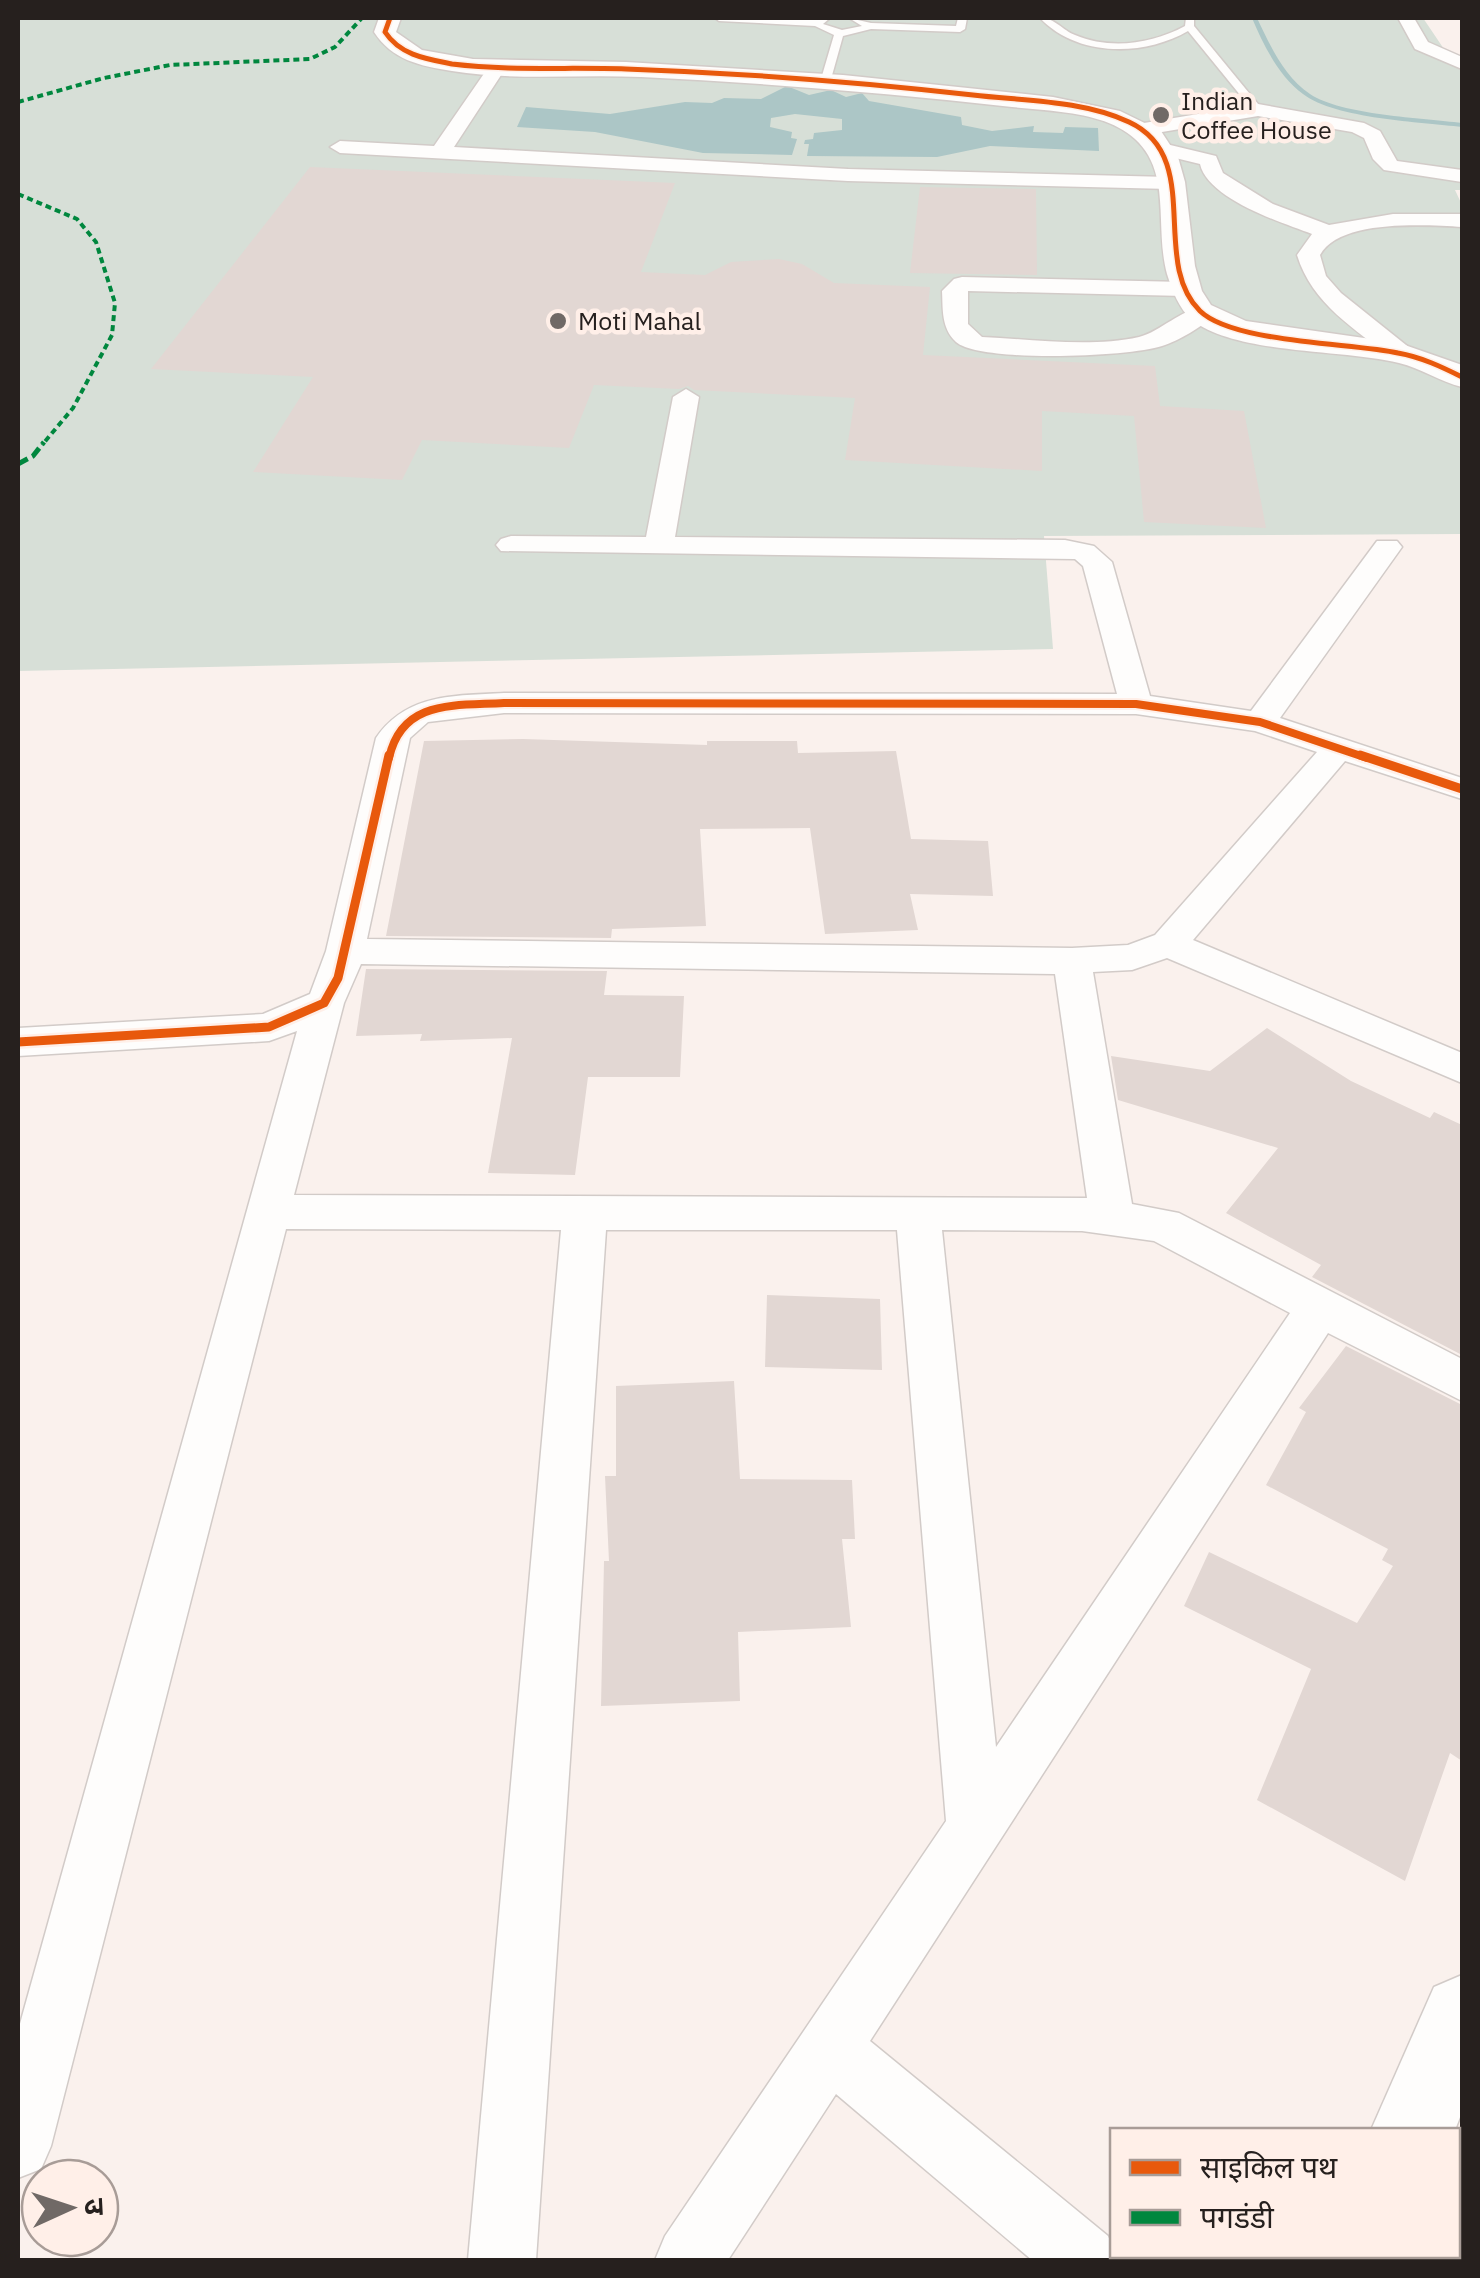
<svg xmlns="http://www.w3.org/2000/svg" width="1480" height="2278" font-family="'IBM Plex Sans','Noto Sans Devanagari',sans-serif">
  <rect width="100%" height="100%" fill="#faf1ed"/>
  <path fill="#d7dfd7" d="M18,18H1423L1446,52L1462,56V190H1455L1462,205V534L1044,536L1053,649L18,671Z"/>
  <path fill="#acc6c6" d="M787,86L809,95L831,90L846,97L862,93L869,101L961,117L962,125L992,131L1034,126L1033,132L1063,133L1065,127L1098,128L1099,151L990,146L937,157L807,156L809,144H804L805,140L813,139L814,133L842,130V119L795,114L771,118L770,127L792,132L791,138L797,139L792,155L703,153L595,132L517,127L526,107L610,114L685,102L712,103L724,98L761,99Z"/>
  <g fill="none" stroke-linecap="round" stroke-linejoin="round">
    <path fill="#acc6c6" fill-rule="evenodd" d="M1252,18H1257C1270,45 1284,77 1310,94C1341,115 1423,118 1462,123V127C1421,122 1336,119 1303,94C1279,77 1263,44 1252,18Z"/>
  </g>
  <g fill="#e2d7d3">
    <path d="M310,167L675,183L641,272L705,275L731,262L779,259L802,264L834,283L930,287L923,355L1155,366L1160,406L1244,411L1266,528L1144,522L1134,416L1042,411V471L845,460L855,398L694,390L688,386L679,389L594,385L569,448L422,440L402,480L253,472L313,377L151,369Z"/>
    <path d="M920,187L1036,189L1037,275L910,273Z"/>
    <path d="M523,739L707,745V741H797L798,753L896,751L911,839L988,841L993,896L910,894L918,930L825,934L810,828L700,829L706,926L612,929L611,938L386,936L424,741Z"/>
    <path d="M366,969L607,971L604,995L684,996L680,1077H588L575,1175L488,1173L512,1038L420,1041L422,1034L356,1036Z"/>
    <path d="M1267,1028L1351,1081L1430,1118L1434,1112L1462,1125V1355L1312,1277L1321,1265L1226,1213L1278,1148L1118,1100L1111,1056L1210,1071Z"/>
    <path d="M767,1295L880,1299L882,1370L765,1367Z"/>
    <path d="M1346,1346L1462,1405V1761L1450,1753L1405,1881L1257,1800L1311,1669L1184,1606L1209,1552L1357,1623L1393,1566L1382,1560L1388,1549L1266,1485L1306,1412L1299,1408Z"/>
    <path d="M734,1381L740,1479L852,1480L855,1539H842L851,1627L738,1632L740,1701L601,1706L604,1561H609L605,1476H616V1386Z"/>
  </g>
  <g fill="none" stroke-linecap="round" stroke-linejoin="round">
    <defs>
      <g id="lane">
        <path d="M715,18H830L823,24L842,30L862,26L849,18L871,23L956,26L958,18H967L965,29L960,32L871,29L843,36L831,79L826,82L821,79L834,35L815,26L719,21Z"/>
        <path d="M1040,18C1054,17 1062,30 1075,35C1110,50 1152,44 1185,26L1186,18H1194V26L1263,110L1254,112L1188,31C1143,57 1077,57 1040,18Z"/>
      </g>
      <g id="street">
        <path d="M1398,18H1414L1428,42L1462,57V69L1415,49Z"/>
        <path d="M498,61L507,66L454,147L848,169L1170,177L1180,183L1170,189L848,181L340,153L330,147L340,141L434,146L492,62Z"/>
        <path d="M1258,104L1364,123L1380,131L1397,161L1462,170V182L1384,170L1373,159L1364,138L1352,132L1258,116L1144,135L1134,129L1144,123Z"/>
        <path d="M1162,143L1216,156L1223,173L1273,204L1329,225L1393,214H1462V227C1425,225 1340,219 1320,255L1326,276L1341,293L1411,349L1414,354L1411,359H1393C1355,329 1312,304 1297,255L1312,234C1280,222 1208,199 1200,164L1155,153V145Z"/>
        <path d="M962,277L1184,282L1196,289L1184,296L968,291V324L982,337C1033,339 1089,348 1139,337C1163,331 1186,303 1210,309L1214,314C1203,327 1178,341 1162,346C1129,357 980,363 956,342C941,328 943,309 942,291L954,279Z"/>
        <path d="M686,389L699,397L675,537L1065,540L1094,546L1112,562L1150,696L1251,711L1377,541H1397L1402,547L1280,718L1462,778V799L1345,761L1193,940L1462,1053V1083L1167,958L1132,970L1093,972L1132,1204L1179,1213L1462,1359V1401L1328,1333L870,2041L1108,2236L1118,2260H1032L836,2094L728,2260H655L665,2236L946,1821L897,1230H606L536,2260H468L561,1230L286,1229L51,2146L41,2169L18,2178V2031L297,1031L269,1041L18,1056V1028L263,1014L310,994L326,951L376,738C407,693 454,696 504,693L1117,694L1083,566L1075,559L501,551L496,545L501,539L511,536L646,537L673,397ZM504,713L1136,714L1255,731L1317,752L1155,935L1128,945L1072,948L367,939L410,738L428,722ZM361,964L1055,974L1087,1198L294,1195L344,1003ZM942,1230L1082,1231L1154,1241L1290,1313L996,1747Z"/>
      </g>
      <g id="secondary">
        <path d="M379,18H401L396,32L422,50L473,59L626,62L843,75L1053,97L1120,111L1161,131L1178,157L1185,182L1195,266L1202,291L1211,305L1246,321L1399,343L1462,365V387C1440,382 1421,368 1399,363C1343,349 1237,355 1192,320C1179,309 1172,290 1167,274C1159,245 1163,213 1158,183C1146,112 1071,113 1012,107C888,93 765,83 641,77C578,74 514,81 452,71C420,66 392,60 374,32Z"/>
        <path d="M1462,1975V2112L1455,2130H1371L1434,1987Z"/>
        <path d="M1315,2256H1403L1401,2260H1313Z"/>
      </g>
    </defs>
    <use href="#lane" stroke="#d2cbc8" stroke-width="3"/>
    <use href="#street" stroke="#d2cbc8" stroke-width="3"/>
    <use href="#secondary" stroke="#d2cbc8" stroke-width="3"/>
    <use href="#lane" fill="#fefdfc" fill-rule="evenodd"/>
    <use href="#street" fill="#fefdfc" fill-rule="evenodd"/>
    <use href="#secondary" fill="#fefdfc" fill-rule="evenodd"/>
    <g stroke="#00873e" stroke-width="4" stroke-dasharray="6 4" stroke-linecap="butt">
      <path d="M18,102L104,78L170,65L310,59L335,47L362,18"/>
      <path d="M18,194L77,219L96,242L115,303L112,335L73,408L42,445"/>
    </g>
    <path stroke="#00873e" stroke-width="5" stroke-dasharray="11 5" stroke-linecap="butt" d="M18,464L33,456L44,442"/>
    <defs>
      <path id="cycleway-far2" d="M390,18L385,32C400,55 426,59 452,64C510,71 568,67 626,69C742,73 858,82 973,95C1023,101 1082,100 1129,122C1205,157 1149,261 1200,311C1233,343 1352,343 1398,353C1421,357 1442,367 1462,377"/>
      <path id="cycleway-far1" d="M389,758C402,699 455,706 504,703L1136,704L1260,722L1367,758"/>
      <g id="cycleway">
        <path d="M1360,755L1462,789"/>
        <path d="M18,1042L269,1027L324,1003L338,978L389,755"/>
      </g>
    </defs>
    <use href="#cycleway-far2" stroke="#ffefe8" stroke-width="8"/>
    <use href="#cycleway-far1" stroke="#ffefe8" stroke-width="12"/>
    <use href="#cycleway" stroke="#ffefe8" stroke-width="14"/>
    <use href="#cycleway-far2" stroke="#e8590c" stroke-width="5"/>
    <use href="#cycleway-far1" stroke="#e8590c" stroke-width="8"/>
    <use href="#cycleway" stroke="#e8590c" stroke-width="9"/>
  </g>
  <g fill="#706966" stroke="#ffefe8" stroke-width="4">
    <circle cx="1161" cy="115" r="10"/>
    <circle cx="558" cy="321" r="10"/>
  </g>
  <g text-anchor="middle" stroke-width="9" stroke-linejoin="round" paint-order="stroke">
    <g font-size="25" fill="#26201e" stroke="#ffefe8" text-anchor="start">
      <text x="1181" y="110">Indian<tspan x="1181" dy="29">Coffee House</tspan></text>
      <text x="578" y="330">Moti Mahal</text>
    </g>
  </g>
  <rect width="1480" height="2278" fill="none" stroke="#26201e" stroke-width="40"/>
  <rect x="1110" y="2128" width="350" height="130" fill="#ffefe8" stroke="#a89c97" stroke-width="2.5"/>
  <rect x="1130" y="2160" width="50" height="15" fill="#e8590c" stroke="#a89c97" stroke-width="2.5"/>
  <text x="1200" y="2178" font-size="30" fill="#26201e">साइकिल पथ</text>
  <rect x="1130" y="2210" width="50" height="15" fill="#00873e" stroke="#a89c97" stroke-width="2.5"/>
  <text x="1200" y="2228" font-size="30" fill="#26201e">पगडंडी</text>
  <g transform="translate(70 2208) rotate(87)"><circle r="48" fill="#ffefe8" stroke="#a89c97" stroke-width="2.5"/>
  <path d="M0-8L18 38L0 25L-18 38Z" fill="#706966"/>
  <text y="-15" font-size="28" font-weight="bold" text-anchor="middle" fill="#26201e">उ</text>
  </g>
</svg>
